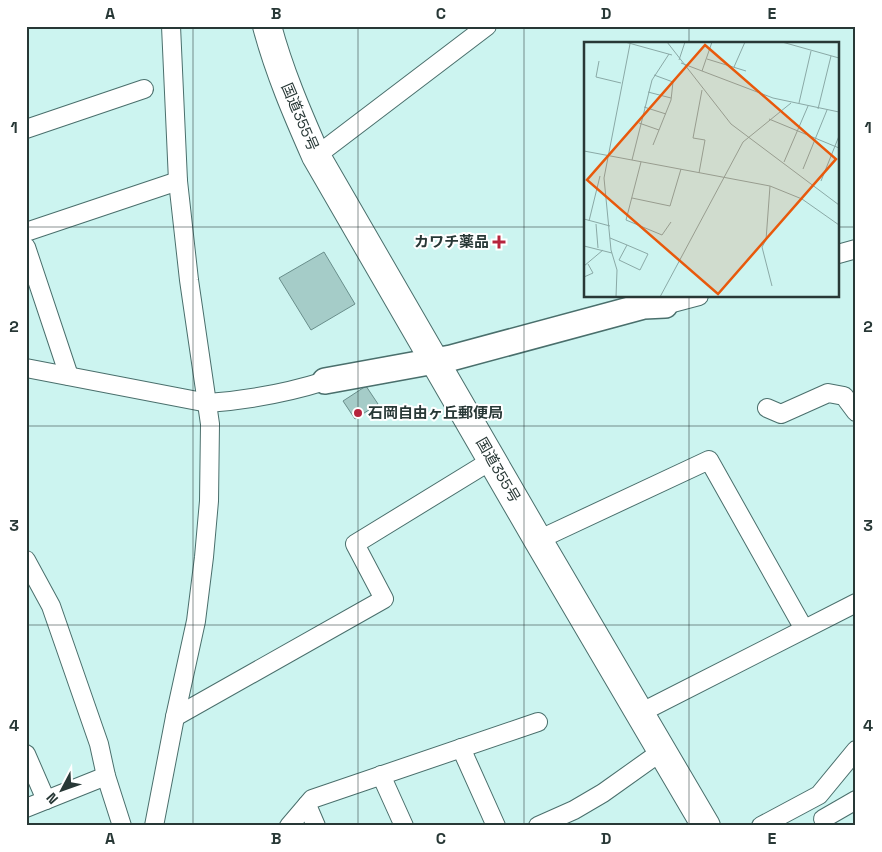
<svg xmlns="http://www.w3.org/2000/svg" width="882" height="852" font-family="'Space Grotesk','Noto Sans JP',sans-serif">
  <rect width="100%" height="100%" fill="#ccf4f0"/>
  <g fill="#a5ccc8" stroke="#698e8b">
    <path d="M324,252L355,304L311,330L279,278Z"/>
    <path d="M366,386L378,404L355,419L343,401Z"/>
  </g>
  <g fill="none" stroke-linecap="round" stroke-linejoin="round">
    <defs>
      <g id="street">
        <path d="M26,129L144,89"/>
        <path d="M316,156L487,26"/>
        <path d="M26,232L178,181"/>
        <path d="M26,247L69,376"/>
        <path d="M838,254L856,249"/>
        <path d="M665,305L699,296"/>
        <path d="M26,368L208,403C248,400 287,393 325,381"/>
        <path d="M767,408L781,414L828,393L844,396L856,412"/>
        <path d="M538,540L709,460L804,629"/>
        <path d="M26,560L51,606L99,744L106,776L122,826"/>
        <path d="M640,713L856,603"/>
        <path d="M175,717L384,599L355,544L492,460"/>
        <path d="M461,748L496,826"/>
        <path d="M26,754L46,800"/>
        <path d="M381,775L404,826"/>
        <path d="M307,805L316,826"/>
        <path d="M26,808L106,776"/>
        <path d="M823,819L856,800"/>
        <path d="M154,826L175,717L196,621L204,557L209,501L210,424L189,280L178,181L171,26"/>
        <path d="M289,826L312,799L538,722"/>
        <path d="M538,826L574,810L603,793L662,751"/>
        <path d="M761,826L819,795L856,750"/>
      </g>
      <path id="secondary" d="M325,381L451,358L644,306L665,305"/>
      <path id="highway" d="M267,26C279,71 297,113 316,156L538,540L706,826"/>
    </defs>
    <use href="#street" stroke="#4a6f6c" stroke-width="20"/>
    <use href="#secondary" stroke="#4a6f6c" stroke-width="28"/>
    <use href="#highway" stroke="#4a6f6c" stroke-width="30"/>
    <use href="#street" stroke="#fff" stroke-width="18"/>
    <use href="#secondary" stroke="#fff" stroke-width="25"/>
    <use href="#highway" stroke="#fff" stroke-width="28"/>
  </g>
  <path fill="none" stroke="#283836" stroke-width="1" stroke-opacity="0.55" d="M193,26V826M358,26V826M524,26V826M689,26V44M26,227H586M838,227H856M689,296V826M26,426H856M26,625H856"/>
  <g fill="#b6243d" stroke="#fff" stroke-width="2">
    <path d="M496.5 234.5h5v5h5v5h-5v5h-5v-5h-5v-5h5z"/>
    <circle cx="358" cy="413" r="5"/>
  </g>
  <g text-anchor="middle" stroke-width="4" stroke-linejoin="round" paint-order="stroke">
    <g font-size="15" fill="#283836" stroke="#fff">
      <text transform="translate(300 117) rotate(67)" y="5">国道355号</text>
      <text transform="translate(498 470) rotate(60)" y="5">国道355号</text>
    </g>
    <g font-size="15" font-weight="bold" fill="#283836" stroke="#fff" text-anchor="end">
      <text x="489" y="247">カワチ薬品</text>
      <text x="368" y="418" text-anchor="start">石岡自由ヶ丘郵便局</text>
    </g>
  </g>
  <g transform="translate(584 42)">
    <rect width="255" height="255" fill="#ccf4f0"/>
    <path fill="none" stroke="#8aa9a6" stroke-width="1" d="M41,0L88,13M83,0L147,82L255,163M198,0L255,16M123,17L162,29M95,18L101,0M15,19L12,35L37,41M97,21L189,56L255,70M150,25L161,0M118,29L128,0M64,50L87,56M215,61L227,9M60,65L82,72M234,67L247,14M185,77L255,106M55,81L75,88M69,103L87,58L89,40L70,33M0,109L186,144L218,157L255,183M48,118L68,38L85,12M57,120L42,178L78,193L87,180M200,120L224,64M219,127L243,68M115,131L121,98L109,96L118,48M237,139L255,94M186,144L182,198L178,205L188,244M48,156L86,164L97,127M0,177L26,184M5,179L16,134M12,182L14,206M26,196L43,203L64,212L56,228L35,218L43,203M0,204L28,211M0,224L19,208M0,235L9,231L4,222M32,255L33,228L27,208L20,136L46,2M76,255L159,100L207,61"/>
    <path fill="#e8590c" fill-opacity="0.15" stroke="#e8590c" stroke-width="2.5" d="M121,3L252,117L134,252L3,138Z"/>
    <rect width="255" height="255" fill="none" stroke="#283836" stroke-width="2.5"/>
  </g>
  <rect width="882" height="852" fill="none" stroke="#ffffff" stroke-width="55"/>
  <g transform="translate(62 790) rotate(229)" stroke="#ffffff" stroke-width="4" paint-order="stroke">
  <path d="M0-4L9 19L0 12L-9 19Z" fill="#283836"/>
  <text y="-8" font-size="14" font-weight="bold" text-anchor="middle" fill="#283836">N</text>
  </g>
  <rect x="28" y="28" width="826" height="796" fill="none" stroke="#283836" stroke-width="2"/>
  <g font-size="16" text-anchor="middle" font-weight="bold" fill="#283836">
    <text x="110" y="19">A</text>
    <text x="276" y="19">B</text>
    <text x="441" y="19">C</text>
    <text x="606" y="19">D</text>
    <text x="772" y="19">E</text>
    <text x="14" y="133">1</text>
    <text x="868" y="133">1</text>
    <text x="14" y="332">2</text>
    <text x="868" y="332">2</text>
    <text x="14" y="531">3</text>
    <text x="868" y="531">3</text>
    <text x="14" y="731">4</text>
    <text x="868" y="731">4</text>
    <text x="110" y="844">A</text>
    <text x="276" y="844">B</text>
    <text x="441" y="844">C</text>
    <text x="606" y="844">D</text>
    <text x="772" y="844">E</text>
  </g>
</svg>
